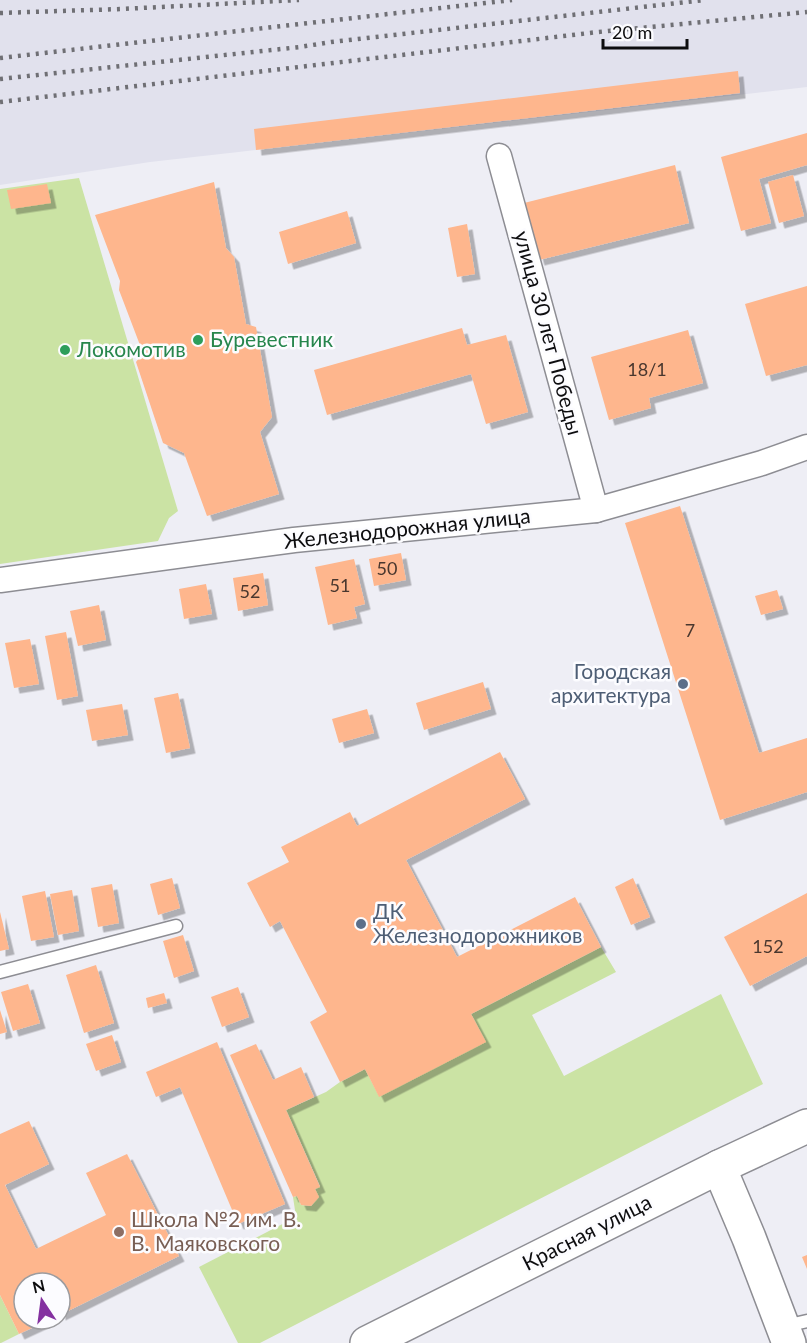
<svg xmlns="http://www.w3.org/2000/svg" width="807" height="1343" font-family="Lato,sans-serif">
  <defs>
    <filter id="shadow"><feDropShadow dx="5.5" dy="5.5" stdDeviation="0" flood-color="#0004"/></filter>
  </defs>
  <rect width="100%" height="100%" fill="#eeeef5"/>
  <path fill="#e1e1ed" d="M0,0H807V87L150,162L0,185Z"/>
  <g fill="#cbe3a4">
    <path d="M79,178L178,511L169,518L158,541L0,564V189Z"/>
    <path d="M601,947L616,972L532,1015L564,1076L721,994L763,1084L260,1343H238L199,1267L296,1217L293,1197L297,1196L301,1205L311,1206L318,1197L315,1189L320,1186L286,1110L326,1092L340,1082L365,1069L379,1096L485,1041L471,1014Z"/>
    <path d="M0,1295L19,1334L1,1343H0Z"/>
  </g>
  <g fill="#feb68d" filter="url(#shadow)">
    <path d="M738,71L740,93L256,150L254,129Z"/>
    <path d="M807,133V165L759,179L771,223L741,231L721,157Z"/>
    <path d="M675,165L689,223L539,260L524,203Z"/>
    <path d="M793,175L804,216L779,223L768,182Z"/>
    <path d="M214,182L226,248L234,257L246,324L256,327L272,417L260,432L279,494L207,516L184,453L163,443L136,362L143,353L119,290L120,281L95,215Z"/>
    <path d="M47,184L51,203L11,209L7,190Z"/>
    <path d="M347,211L356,243L288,264L279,232Z"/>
    <path d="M467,224L475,274L457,277L448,228Z"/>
    <path d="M807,286V365L766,376L745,304Z"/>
    <path d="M462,328L467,345L506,335L528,412L486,424L471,374L327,415L314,370Z"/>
    <path d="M688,330L703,383L649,398L651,408L609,420L591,357Z"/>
    <path d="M680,506L759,753L807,738V792L720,820L625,523Z"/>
    <path d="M401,553L406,580L374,586L369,559Z"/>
    <path d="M354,559L365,604L354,607L357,618L328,625L315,567Z"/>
    <path d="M263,573L268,605L238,611L233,578Z"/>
    <path d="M206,584L212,614L184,619L179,589Z"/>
    <path d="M777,590L783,609L761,615L755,596Z"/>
    <path d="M99,605L106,640L78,646L70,611Z"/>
    <path d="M66,632L78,696L57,700L45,636Z"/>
    <path d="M30,639L39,684L14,688L5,643Z"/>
    <path d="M483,682L491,709L424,730L416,703Z"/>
    <path d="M178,693L190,748L166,753L154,698Z"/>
    <path d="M122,704L128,735L92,741L86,710Z"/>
    <path d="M367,709L374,733L339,743L332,719Z"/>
    <path d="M500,752L525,799L406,860L457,957L575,897L601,947L471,1014L486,1042L379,1097L365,1069L340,1082L310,1022L327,1012L280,921L270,927L247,883L289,862L281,847L350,812L357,826Z"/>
    <path d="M172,878L180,908L158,915L150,884Z"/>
    <path d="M633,878L650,917L631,925L615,887Z"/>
    <path d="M112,884L119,923L98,927L91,888Z"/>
    <path d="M72,890L79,931L58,935L50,894Z"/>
    <path d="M45,891L54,937L31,941L22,896Z"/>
    <path d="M807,893V956L750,986L724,937Z"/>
    <path d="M0,912L9,949L0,951Z"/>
    <path d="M183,935L194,971L174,978L163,941Z"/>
    <path d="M96,965L114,1023L84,1033L66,975Z"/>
    <path d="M28,984L40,1023L13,1031L1,992Z"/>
    <path d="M238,987L249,1017L222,1027L211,997Z"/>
    <path d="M164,993L167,1003L148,1008L146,998Z"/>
    <path d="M0,1010L7,1032L0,1034Z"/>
    <path d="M112,1035L121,1062L96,1071L86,1044Z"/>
    <path d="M217,1042L285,1204L238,1224L180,1087L156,1097L146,1072Z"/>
    <path d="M256,1044L273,1080L301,1067L314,1097L286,1110L320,1187L315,1189L319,1197L311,1206L301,1205L297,1196L293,1197L230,1055Z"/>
    <path d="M29,1121L49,1164L5,1185L36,1249L106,1215L86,1173L127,1154L179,1256L60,1315V1283H24V1319H51L19,1334L0,1295V1134Z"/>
    <path d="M807,1255V1269L802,1257Z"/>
  </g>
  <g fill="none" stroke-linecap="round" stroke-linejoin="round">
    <defs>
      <g id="lane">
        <path d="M0,972L176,926"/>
        <path d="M785,1326L807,1321"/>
      </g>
      <g id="street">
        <path d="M499,156L596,510"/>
        <path d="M0,580L294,540L596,510L762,463L807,447"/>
      </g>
      <g id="secondary">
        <path d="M719,1167L749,1238L789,1343"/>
        <path d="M367,1343L719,1167L807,1126"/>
      </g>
    </defs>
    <use href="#lane" stroke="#8d8d93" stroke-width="15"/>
    <use href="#street" stroke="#8d8d93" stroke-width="27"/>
    <use href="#secondary" stroke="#8d8d93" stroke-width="36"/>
    <use href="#lane" stroke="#fff" stroke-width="12"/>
    <use href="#street" stroke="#fff" stroke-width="24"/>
    <use href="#secondary" stroke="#fff" stroke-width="33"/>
    <g stroke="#6f6f74" stroke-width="4.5" stroke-dasharray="3 6" stroke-linecap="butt">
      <path d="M0,13L121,9L299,0"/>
      <path d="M0,58L512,0"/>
      <path d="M0,79L300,47L331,42L705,0"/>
      <path d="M0,102L598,32L807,12"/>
    </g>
  </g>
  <g fill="#2e9e5b" stroke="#fcfcff" stroke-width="2">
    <circle cx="198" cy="340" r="6"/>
    <circle cx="65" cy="350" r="6"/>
  </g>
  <g fill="#5c6f8a" stroke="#fcfcff" stroke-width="2">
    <circle cx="683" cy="684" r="6"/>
    <circle cx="361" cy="924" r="6"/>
  </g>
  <circle fill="#8d6e63" stroke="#fcfcff" stroke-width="2" cx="119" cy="1232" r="6"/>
  <g text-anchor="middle" stroke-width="5" stroke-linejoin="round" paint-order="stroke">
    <g font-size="18" fill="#49372e">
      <text x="647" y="376">18/1</text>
      <text x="387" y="575">50</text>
      <text x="340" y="592">51</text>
      <text x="250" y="598">52</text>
      <text x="690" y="637">7</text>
      <text x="768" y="953">152</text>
    </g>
    <g font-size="21" fill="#0d0d0f" stroke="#fcfcff">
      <text transform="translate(548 333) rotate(75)" y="7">улица 30 лет Победы</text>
      <text transform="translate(407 529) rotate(-6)" y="7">Железнодорожная улица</text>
      <text transform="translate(587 1233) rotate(-27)" y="7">Красная улица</text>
    </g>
    <g font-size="21" fill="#27864d" stroke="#fcfcff" text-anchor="start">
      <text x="210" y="347">Буревестник</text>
      <text x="77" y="357">Локомотив</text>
    </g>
    <g font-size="21" fill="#4e5e75" stroke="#fcfcff" text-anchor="end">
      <text x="671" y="679">Городская<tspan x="671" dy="24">архитектура</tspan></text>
      <text x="373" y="919" text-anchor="start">ДК<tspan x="373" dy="24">Железнодорожников</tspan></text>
    </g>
    <g font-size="21" fill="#785e54" stroke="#fcfcff" text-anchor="start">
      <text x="131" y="1227">Школа №2 им. В.<tspan x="131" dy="24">В. Маяковского</tspan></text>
    </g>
  </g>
  <g transform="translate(42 1301) rotate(347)"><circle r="28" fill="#fcfcff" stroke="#9c9c9f" stroke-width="1.5"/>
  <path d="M0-4.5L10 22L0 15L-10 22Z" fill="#8431a0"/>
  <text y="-9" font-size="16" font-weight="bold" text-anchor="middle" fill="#0d0d0f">N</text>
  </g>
  <path d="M603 39v9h84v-9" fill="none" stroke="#0d0d0f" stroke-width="3"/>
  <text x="612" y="39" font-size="18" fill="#0d0d0f" stroke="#fcfcff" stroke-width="4.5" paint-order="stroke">20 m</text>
</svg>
